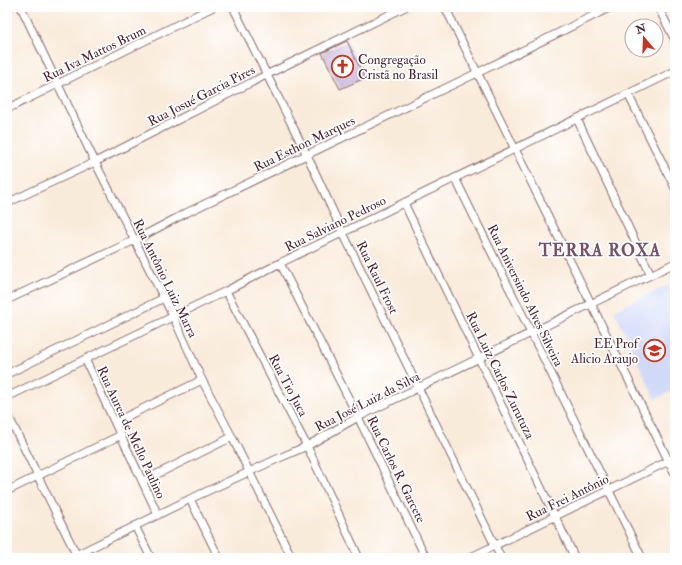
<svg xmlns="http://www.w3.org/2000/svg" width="682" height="565" font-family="'IM FELL Double Pica',serif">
  <defs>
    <pattern id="building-back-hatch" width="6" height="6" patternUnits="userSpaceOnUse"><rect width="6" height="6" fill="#c7b0dd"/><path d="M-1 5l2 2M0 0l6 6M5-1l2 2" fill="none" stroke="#a48fb3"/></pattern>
  </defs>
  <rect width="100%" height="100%" fill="#fff"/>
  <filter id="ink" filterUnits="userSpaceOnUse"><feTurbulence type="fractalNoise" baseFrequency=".025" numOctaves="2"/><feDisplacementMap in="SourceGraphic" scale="8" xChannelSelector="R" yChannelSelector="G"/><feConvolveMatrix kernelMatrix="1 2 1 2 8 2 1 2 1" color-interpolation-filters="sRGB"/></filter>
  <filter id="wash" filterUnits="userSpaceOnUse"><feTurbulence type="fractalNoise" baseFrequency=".012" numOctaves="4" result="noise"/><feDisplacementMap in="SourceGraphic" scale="16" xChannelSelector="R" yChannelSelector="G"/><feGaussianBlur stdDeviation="0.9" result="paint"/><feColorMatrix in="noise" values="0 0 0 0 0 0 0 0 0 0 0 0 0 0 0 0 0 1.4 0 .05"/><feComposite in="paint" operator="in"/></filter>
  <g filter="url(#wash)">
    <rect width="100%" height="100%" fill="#f9ebda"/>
    <path fill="#d1d9f9" d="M675,282V390L655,399L614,310Z"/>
    <g id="blocks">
      <path fill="url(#building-back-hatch)" d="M347,41L365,78L340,89L322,53Z"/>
    </g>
  </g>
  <g filter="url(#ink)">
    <use href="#blocks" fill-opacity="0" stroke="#876668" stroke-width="1"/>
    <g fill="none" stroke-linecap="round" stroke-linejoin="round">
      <defs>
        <g id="minor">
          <path d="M21,7L95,162L173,316L202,380L232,437L292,558"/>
          <path d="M233,7L307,155L343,233L501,558"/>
          <path d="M445,7L675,474"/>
          <path d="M658,7L675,40"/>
          <path d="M7,8L10,7"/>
          <path d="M628,94L675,188"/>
          <path d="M7,109L213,7"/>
          <path d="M577,119L651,275"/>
          <path d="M455,178L642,558"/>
          <path d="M7,203L95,162L266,75L405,7"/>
          <path d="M404,203L575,558"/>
          <path d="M280,263L358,417L426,558"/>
          <path d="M226,291L307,446L359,558"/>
          <path d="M7,300L135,240L186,213L477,73L611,7"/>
          <path d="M85,359L158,515"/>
          <path d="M7,374L164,298"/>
          <path d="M7,397L226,291L280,263L675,71"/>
          <path d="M7,413L78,558"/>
          <path d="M115,422L202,380"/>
          <path d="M143,481L232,437"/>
          <path d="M7,491L121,435"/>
          <path d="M190,499L219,558"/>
          <path d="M135,526L151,558"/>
          <path d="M70,558L190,499L277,459L307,446L358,417L675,263"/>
          <path d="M469,558L675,458"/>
        </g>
      </defs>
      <use href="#minor" stroke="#876668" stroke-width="9"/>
      <use href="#minor" stroke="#fff" stroke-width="7"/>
    </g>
  </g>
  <defs>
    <symbol id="church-ring" viewBox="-11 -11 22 22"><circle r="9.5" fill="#fff" stroke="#c8321e" stroke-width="1.5"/><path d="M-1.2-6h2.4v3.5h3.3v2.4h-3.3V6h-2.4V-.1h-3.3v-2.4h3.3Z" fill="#c8321e"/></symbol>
    <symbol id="school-ring" viewBox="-11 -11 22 22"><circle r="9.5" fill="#fff" stroke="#c8321e" stroke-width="1.5"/><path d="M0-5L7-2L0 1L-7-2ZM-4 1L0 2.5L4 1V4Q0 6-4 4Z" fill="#c8321e"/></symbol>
  </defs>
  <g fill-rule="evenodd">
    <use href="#church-ring" x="330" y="54" width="25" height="25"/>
    <use href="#school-ring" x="642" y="338" width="25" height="25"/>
  </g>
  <g text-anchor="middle" stroke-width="3.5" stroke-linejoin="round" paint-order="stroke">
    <g font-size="13" fill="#4a1f2b" stroke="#fff">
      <text transform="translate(94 53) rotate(-26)" y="5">Rua Iva Mattos Brum</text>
      <text transform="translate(201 95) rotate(-27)" y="5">Rua Josué Garcia Pires</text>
      <text transform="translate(304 143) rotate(-26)" y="5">Rua Esthon Marques</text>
      <text transform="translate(335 223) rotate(-26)" y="5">Rua Salviano Pedroso</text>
      <text transform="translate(378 277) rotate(64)" y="5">Rua Raul Frost</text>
      <text transform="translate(166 278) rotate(64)" y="5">Rua Antônio Luiz Marra</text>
      <text transform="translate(526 295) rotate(64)" y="5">Rua Aniversindo Alves Silveira</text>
      <text transform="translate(501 375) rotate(64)" y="5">Rua Luiz Carlos Zurutuza</text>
      <text transform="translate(289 385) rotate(62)" y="5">Rua Tio Juca</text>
      <text transform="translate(367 401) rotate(-27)" y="5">Rua José Luiz da Silva</text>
      <text transform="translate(132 432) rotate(65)" y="5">Rua Aurea de Mello Paulino</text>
      <text transform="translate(397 469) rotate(64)" y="5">Rua Carlos R. Garcete</text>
      <text transform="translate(567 497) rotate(-26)" y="5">Rua Frei Antônio</text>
    </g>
    <g font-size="13" fill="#4a1f2b" stroke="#fff" text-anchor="start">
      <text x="358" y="64">Congregação<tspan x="358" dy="15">Cristã no Brasil</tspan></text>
      <text x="638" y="348" text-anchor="end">EE Prof<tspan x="638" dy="15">Alicio Araujo</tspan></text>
    </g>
    <g font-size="17" font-weight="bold" letter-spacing="1" fill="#765269" stroke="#fff">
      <text x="600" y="256">TERRA ROXA</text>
    </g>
  </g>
  <rect width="682" height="565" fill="none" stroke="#fff" stroke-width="24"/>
  <g transform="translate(644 38) rotate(341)"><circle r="19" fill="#ffffff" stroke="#b7a5aa"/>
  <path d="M0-3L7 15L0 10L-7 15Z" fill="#c8321e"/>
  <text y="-6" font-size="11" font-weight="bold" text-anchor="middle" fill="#4a1f2b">N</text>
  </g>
</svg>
